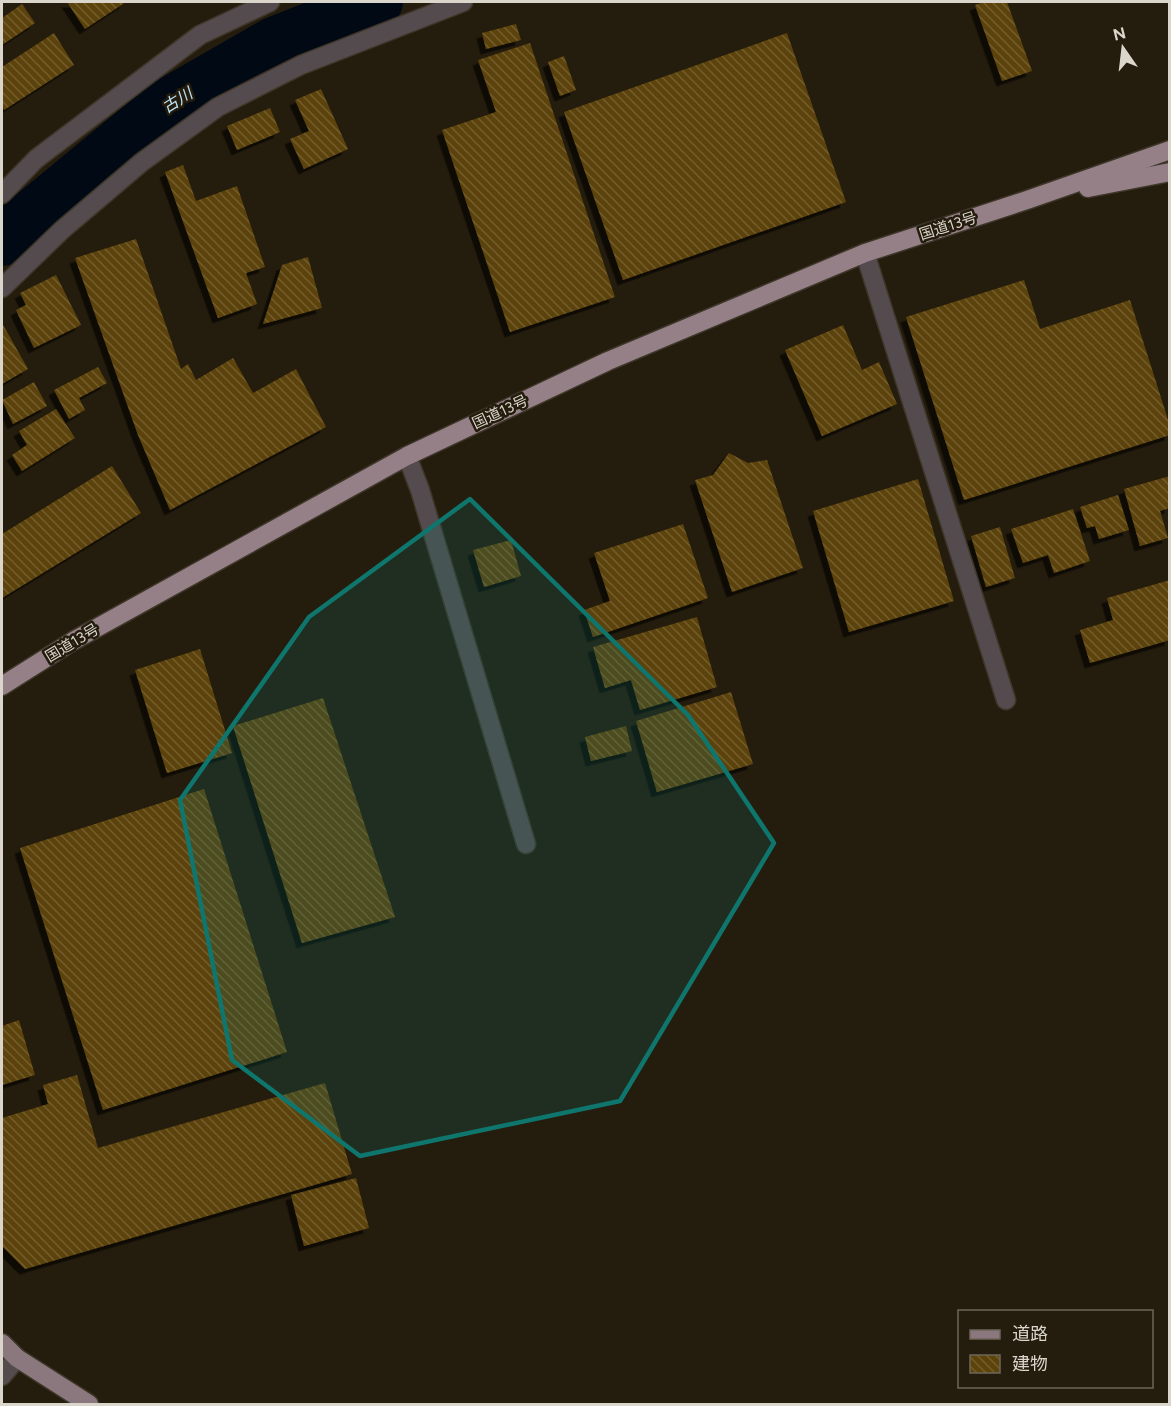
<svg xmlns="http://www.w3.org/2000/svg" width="1171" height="1406" font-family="Figtree,'Noto Sans JP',sans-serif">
  <defs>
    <pattern id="building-back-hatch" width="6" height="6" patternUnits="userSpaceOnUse" patternTransform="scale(1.5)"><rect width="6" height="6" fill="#5c4309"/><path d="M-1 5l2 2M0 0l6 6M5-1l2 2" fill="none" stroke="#735d2c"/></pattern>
    <filter id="shadow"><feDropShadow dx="-5.5" dy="5.5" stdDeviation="0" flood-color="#0009"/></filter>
  </defs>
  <rect width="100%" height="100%" fill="#241c0d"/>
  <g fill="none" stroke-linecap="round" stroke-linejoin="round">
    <path stroke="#000914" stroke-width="52" d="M2,240L166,105L274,43L377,2"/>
  </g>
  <g fill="url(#building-back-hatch)" filter="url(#shadow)">
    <path d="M67,2H126L85,29Z"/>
    <path d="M984,2H1007L1032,71L1002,81L975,5Z"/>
    <path d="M22,4L35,23L2,45V18Z"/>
    <path d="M516,24L521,40L486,49L482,33Z"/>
    <path d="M54,33L74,65L4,110L2,106V67Z"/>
    <path d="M787,33L846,202L623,280L564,112Z"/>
    <path d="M530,43L615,297L510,332L442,130L496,112L478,60Z"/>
    <path d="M564,56L576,90L560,96L548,62Z"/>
    <path d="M321,89L348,149L304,169L290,139L309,131L295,100Z"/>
    <path d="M270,108L280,132L237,150L227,126Z"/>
    <path d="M183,165L196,201L237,186L265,267L246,273L257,304L218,318L165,172Z"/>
    <path d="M136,239L181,369L188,364L196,380L233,358L253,393L296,369L326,427L170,510L138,435L75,258Z"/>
    <path d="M308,257L322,308L263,324L282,265Z"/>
    <path d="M56,275L81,325L34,348L16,310L26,305L20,293Z"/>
    <path d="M1024,280L1040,329L1130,300L1170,426V435L964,500L906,317Z"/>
    <path d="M2,323L28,369L2,384Z"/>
    <path d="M843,325L862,370L879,362L897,404L822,436L785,350Z"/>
    <path d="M98,367L107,383L79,398L85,410L69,419L54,390Z"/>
    <path d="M34,382L47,406L13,424L2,400Z"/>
    <path d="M56,409L75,438L22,471L12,455L27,445L19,431Z"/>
    <path d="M729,453L748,463L767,460L803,568L732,592L695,480L713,475Z"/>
    <path d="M112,466L141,513L2,598V534Z"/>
    <path d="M1170,476V508L1160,511L1168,538L1140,546L1124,489Z"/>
    <path d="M918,479L954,601L849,632L813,511Z"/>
    <path d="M1118,495L1129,530L1099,539L1095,526L1087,528L1080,507Z"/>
    <path d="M1073,509L1090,561L1054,573L1048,555L1023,563L1011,529Z"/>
    <path d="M683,524L708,598L593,637L584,610L610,601L594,553Z"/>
    <path d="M1000,527L1015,578L986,587L971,536Z"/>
    <path d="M511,540L521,576L484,587L473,550Z"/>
    <path d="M1170,580V640L1090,663L1080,630L1113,620L1107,598Z"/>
    <path d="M697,617L717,687L640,710L631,680L605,688L593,647Z"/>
    <path d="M200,649L232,753L167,773L135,670Z"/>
    <path d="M731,692L753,764L657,792L636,721Z"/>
    <path d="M323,698L395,917L302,943L233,726Z"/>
    <path d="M626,726L632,751L591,761L585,737Z"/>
    <path d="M204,789L287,1052L103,1110L20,848Z"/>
    <path d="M19,1020L35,1075L2,1085V1026Z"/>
    <path d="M77,1075L98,1148L325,1083L352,1174L25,1269L2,1246V1118L48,1104L43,1085Z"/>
    <path d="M356,1178L369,1228L304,1246L291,1195Z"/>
  </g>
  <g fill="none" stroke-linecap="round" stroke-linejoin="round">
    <defs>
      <g id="minor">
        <path d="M2,194L36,159L200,35L270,2"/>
        <path d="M865,253L1006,700"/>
        <path d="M2,288L62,230L142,162L218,107L301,65L463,2"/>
        <path d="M407,456L420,490L526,844"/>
      </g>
      <path id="tertiary" d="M2,1376L17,1358"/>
      <path id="primary" d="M2,1343L17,1358L89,1404"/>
      <g id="trunk">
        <path d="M1088,188L1170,172"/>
        <path d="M2,686L73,641L407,456L608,361L865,253L1027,200L1170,150"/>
      </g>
    </defs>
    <use href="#minor" stroke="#3e3628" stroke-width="21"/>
    <use href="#tertiary" stroke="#3e3628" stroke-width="21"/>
    <use href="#primary" stroke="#3e3628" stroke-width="21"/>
    <use href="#trunk" stroke="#3e3628" stroke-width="21"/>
    <use href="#minor" stroke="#544b4e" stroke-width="18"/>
    <use href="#tertiary" stroke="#544b4e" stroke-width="18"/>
    <use href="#primary" stroke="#8a787e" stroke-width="18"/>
    <use href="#trunk" stroke="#958088" stroke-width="18"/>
  </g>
  <path fill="#0f766e" fill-opacity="0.2" stroke="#0f766e" stroke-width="4.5" stroke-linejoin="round" d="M470,499L688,715L774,843L620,1101L360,1156L232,1060L180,800L309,617Z"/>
  <g text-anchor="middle" stroke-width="5" stroke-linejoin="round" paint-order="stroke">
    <g font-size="15" fill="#dbd6cc" stroke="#241c0d">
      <text transform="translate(948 226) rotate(-18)" y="5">国道13号</text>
      <text transform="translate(500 412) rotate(-25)" y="5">国道13号</text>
      <text transform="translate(72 643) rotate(-31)" y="5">国道13号</text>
    </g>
    <g font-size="16" font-style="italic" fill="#bfe7fd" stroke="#241c0d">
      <text transform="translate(177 100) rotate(-32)" y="6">古川</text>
    </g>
  </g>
  <rect width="1171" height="1406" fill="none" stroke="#dbd6cc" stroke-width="6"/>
  <rect x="958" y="1310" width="195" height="78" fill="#241c0d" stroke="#6d6659" stroke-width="1.5"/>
  <rect x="970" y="1330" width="30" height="9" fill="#8a787e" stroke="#6d6659" stroke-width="1.5"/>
  <text x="1012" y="1340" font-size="18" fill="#dbd6cc">道路</text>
  <rect x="970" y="1355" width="30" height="18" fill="url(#building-back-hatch)" stroke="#6d6659" stroke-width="1.5"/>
  <text x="1012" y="1370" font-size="18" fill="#dbd6cc">建物</text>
  <g transform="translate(1123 48) rotate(346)" stroke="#241c0d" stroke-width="4.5" paint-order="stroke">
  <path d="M0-4.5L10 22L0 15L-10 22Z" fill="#dbd6cc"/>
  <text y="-9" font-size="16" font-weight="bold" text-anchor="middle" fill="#dbd6cc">N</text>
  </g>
</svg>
